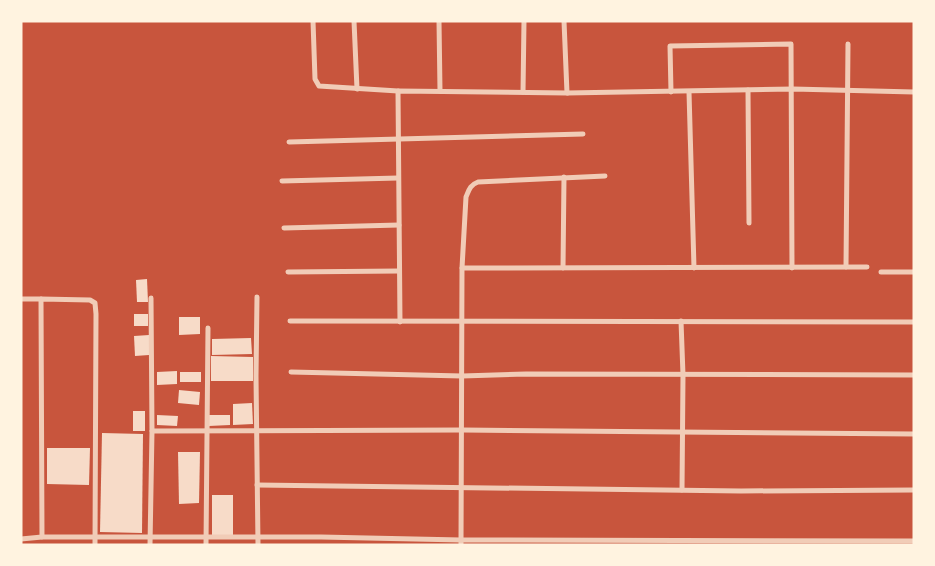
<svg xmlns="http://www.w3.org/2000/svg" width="935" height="566" font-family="Cabin,sans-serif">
  <rect width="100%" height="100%" fill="#c8553d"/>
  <g fill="#f7dbc8">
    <path d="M147,279L148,302H137L136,280Z"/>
    <rect x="134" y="314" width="14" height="12"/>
    <path d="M179,317H200V334L179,335Z"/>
    <path d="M149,335V355L135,356L134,336Z"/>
    <path d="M251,338L252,354L212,355V339Z"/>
    <path d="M211,356L253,357V381H211Z"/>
    <path d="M177,371V384L157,385V372Z"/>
    <rect x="180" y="372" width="21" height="10"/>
    <path d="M179,390L200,392L199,405L178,403Z"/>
    <path d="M252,403L253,424L233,425V404Z"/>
    <rect x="133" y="411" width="12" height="20"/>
    <path d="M157,415L178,416L177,426L157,425Z"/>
    <path d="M209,415H230V425L209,426Z"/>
    <path d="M102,433L143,434L142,533L100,532Z"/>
    <path d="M47,448H90L89,485L47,484Z"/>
    <path d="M178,452H200L199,503L179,504Z"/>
    <rect x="212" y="495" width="21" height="40"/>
  </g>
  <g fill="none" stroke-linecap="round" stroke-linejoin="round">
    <g stroke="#f1ccb7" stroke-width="5">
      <path d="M313,21L315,79L319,86L398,91"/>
      <path d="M354,21L357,89"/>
      <path d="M439,21L440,91"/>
      <path d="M564,21L567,93"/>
      <path d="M748,90L749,223"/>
      <path d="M523,92L524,21"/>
      <path d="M671,92L670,46L791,44L792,268"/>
      <path d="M689,92L694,268"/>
      <path d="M289,142L583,134"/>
      <path d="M282,181L398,178"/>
      <path d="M284,228L399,225"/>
      <path d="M846,267L848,44"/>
      <path d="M462,268L867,267"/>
      <path d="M563,268L564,177"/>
      <path d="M288,272L399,271"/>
      <path d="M881,272H914"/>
      <path d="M257,297L256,376L258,545"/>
      <path d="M21,299H41"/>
      <path d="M290,321L914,322"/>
      <path d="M681,321L683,375L682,490"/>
      <path d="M400,322L398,91L567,93L793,89L914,92"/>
      <path d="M291,372L462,376L526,374L914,375"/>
      <path d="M152,431L463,430L914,434"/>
      <path d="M257,485L741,491L914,490"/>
      <path d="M42,537L41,299L90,300L95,303L96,314L95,545"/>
      <path d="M21,539L42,537H321L461,540L914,541"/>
      <path d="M150,545L152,431L151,298"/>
      <path d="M206,545L208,328"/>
      <path d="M461,545L462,268L466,197C469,190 470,185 478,182L605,176"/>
    </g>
  </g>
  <rect width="935" height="566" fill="none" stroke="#fff3e0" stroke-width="45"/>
</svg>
